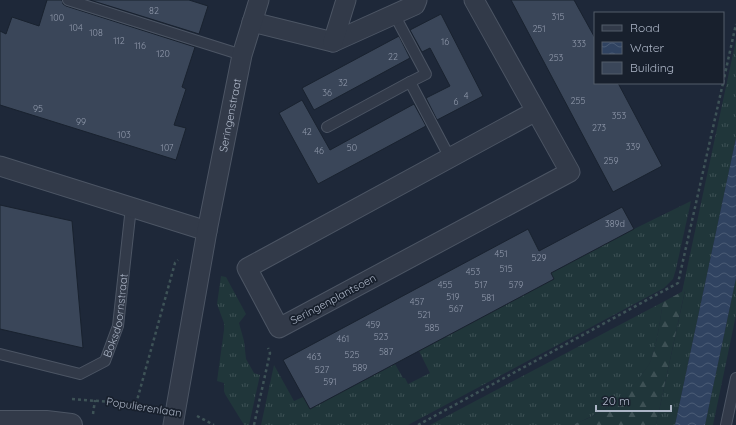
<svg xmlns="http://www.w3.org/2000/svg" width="736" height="425" font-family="Quicksand,sans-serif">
  <defs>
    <pattern id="grass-tufts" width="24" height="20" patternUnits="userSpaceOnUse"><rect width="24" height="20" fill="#20363a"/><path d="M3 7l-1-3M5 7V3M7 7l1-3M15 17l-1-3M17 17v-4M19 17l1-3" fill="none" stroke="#3e5155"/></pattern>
    <pattern id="forest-firs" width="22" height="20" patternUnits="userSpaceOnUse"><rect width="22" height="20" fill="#20363a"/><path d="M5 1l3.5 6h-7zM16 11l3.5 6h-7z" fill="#3e5155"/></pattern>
    <pattern id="water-waves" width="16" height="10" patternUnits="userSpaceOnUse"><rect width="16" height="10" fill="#304361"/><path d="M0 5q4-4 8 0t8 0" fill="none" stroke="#4b5c76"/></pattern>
  </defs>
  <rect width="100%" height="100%" fill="#1e2839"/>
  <g fill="url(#grass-tufts)">
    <path d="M736,40V138L675,425H656L685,291L682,292Z"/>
    <path d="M691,201L676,269L673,279L664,288L408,425H261L274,365L294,401L303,397L310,409L395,364L403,378H405L408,384L430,373L419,351L554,279L551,273L634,229Z"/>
    <path d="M221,276L226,277L246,314L239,323L244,341L246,359L254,373L260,375L249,425H244L225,394L224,391V383L217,381L224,330V323L217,304Z"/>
    <path d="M736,278V315L713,425H705Z"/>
    <path d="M663,302C660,320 658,339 652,357C651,362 647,368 643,373C627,398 600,414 572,425H430Z"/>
  </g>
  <path fill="url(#forest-firs)" d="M685,290L656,425H572C602,414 627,397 645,370C648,366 651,361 652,357C658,339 660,320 663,302Z"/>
  <path fill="url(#water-waves)" d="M736,138V278L705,425H675Z"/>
  <g fill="#3a4659" stroke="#19222f">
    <path d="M47,0H62L63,4L66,6L195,47L182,87L186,89L174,125L186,128L176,160L0,105V31L6,34L12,17L39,26Z"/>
    <path d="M90,0H189L208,6L199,34Z"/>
    <path d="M511,0H574L595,38V83H618L662,166L613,192Z"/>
    <path d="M441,14L483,96L437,120L426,98L450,86L430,48L422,52L410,30Z"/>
    <path d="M399,36L410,58L314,110L302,88Z"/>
    <path d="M302,100L330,150L414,104L426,126L318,184L279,113Z"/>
    <path d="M0,205L72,221L83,348L0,329Z"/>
    <path d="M622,207L634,229L551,273L554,279L310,409L283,360L528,229L539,251Z"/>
  </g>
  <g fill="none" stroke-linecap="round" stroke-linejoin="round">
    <defs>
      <g id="service">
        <path d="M68,0L242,55"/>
        <path d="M394,14L426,74L410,82"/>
        <path d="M327,127L410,82L450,158"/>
        <path id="s1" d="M0,354L80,374L105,361L118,326L131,207"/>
        <path d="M726,425L736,378"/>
      </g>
      <g id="minor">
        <path d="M474,0L570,172L279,328L247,268L536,111"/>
        <path d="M252,22L333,42L415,5L417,0"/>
        <path d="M333,42L346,0"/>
        <path d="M0,166L207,231"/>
        <path id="s2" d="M173,425L207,231L242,55L259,0"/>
      </g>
      <path id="tertiary" d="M0,422H46L71,425"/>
    </defs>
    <use href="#service" stroke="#4c5564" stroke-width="12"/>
    <use href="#minor" stroke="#4c5564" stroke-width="21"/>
    <use href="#tertiary" stroke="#4c5564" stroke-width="24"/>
    <g stroke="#3e5357" stroke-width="2.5" stroke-dasharray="3 3" stroke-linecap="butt">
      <path d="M723,83L736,24"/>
      <path d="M72,399L136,404L153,407"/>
      <path d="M136,404L175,263L178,260"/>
      <path d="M93,414L95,400"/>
      <path d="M197,416L214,425"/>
      <path d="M254,425L270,353L268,348"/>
      <path d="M418,425L678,283L723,83"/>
    </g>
    <use href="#service" stroke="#323a49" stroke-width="10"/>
    <use href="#minor" stroke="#323a49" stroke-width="19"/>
    <use href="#tertiary" stroke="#323a49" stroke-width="22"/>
  </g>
  <g text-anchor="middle" stroke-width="3.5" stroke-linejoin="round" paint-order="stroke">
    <g font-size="9" fill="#9099ab">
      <text x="154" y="14">82</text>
      <text x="558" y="20">315</text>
      <text x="57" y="21">100</text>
      <text x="76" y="31">104</text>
      <text x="539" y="32">251</text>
      <text x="96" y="36">108</text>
      <text x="119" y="44">112</text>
      <text x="445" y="45">16</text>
      <text x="579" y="47">333</text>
      <text x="140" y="49">116</text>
      <text x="163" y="57">120</text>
      <text x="393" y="60">22</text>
      <text x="556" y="61">253</text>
      <text x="343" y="86">32</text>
      <text x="327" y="96">36</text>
      <text x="466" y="99">4</text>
      <text x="578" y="104">255</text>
      <text x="456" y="105">6</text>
      <text x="38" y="112">95</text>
      <text x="619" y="119">353</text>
      <text x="81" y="125">99</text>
      <text x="599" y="131">273</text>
      <text x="307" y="135">42</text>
      <text x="124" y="138">103</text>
      <text x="633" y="150">339</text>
      <text x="167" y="151">107</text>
      <text x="352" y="151">50</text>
      <text x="319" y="154">46</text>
      <text x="611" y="164">259</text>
      <text x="615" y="227">389d</text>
      <text x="501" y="257">451</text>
      <text x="539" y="261">529</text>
      <text x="506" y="272">515</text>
      <text x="473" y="275">453</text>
      <text x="445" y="288">455</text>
      <text x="481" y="288">517</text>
      <text x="516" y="288">579</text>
      <text x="453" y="300">519</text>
      <text x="488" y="301">581</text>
      <text x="417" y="305">457</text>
      <text x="456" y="312">567</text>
      <text x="424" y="318">521</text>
      <text x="373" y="328">459</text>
      <text x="432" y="331">585</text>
      <text x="381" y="340">523</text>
      <text x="343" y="342">461</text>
      <text x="386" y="355">587</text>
      <text x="352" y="358">525</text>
      <text x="314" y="360">463</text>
      <text x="360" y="371">589</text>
      <text x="322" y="373">527</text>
      <text x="330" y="385">591</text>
    </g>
    <g font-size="11" fill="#acb5c6" stroke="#18202d">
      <text dy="4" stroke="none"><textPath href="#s2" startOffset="315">Seringenstraat</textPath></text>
      <text transform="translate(333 299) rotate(-28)" y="4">Seringenplantsoen</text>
      <text dy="4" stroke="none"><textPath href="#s1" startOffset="158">Boksdoornstraat</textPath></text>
      <text transform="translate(144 407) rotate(9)" y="4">Populierenlaan</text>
    </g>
  </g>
  <rect x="594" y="12" width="130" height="72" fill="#18202d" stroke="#535c6a"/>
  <rect x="602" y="25" width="20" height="6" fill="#323a49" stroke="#535c6a"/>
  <text x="630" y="32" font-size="12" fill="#acb5c6">Road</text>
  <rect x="602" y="42" width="20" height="12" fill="url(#water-waves)" stroke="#535c6a"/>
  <text x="630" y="52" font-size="12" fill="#acb5c6">Water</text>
  <rect x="602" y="62" width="20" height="12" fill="#3a4659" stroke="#535c6a"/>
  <text x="630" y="72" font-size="12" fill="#acb5c6">Building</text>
  <path d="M596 405v6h75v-6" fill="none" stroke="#acb5c6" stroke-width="2"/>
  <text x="602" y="405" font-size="12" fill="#acb5c6" stroke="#18202d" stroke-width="3" paint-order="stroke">20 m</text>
</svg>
